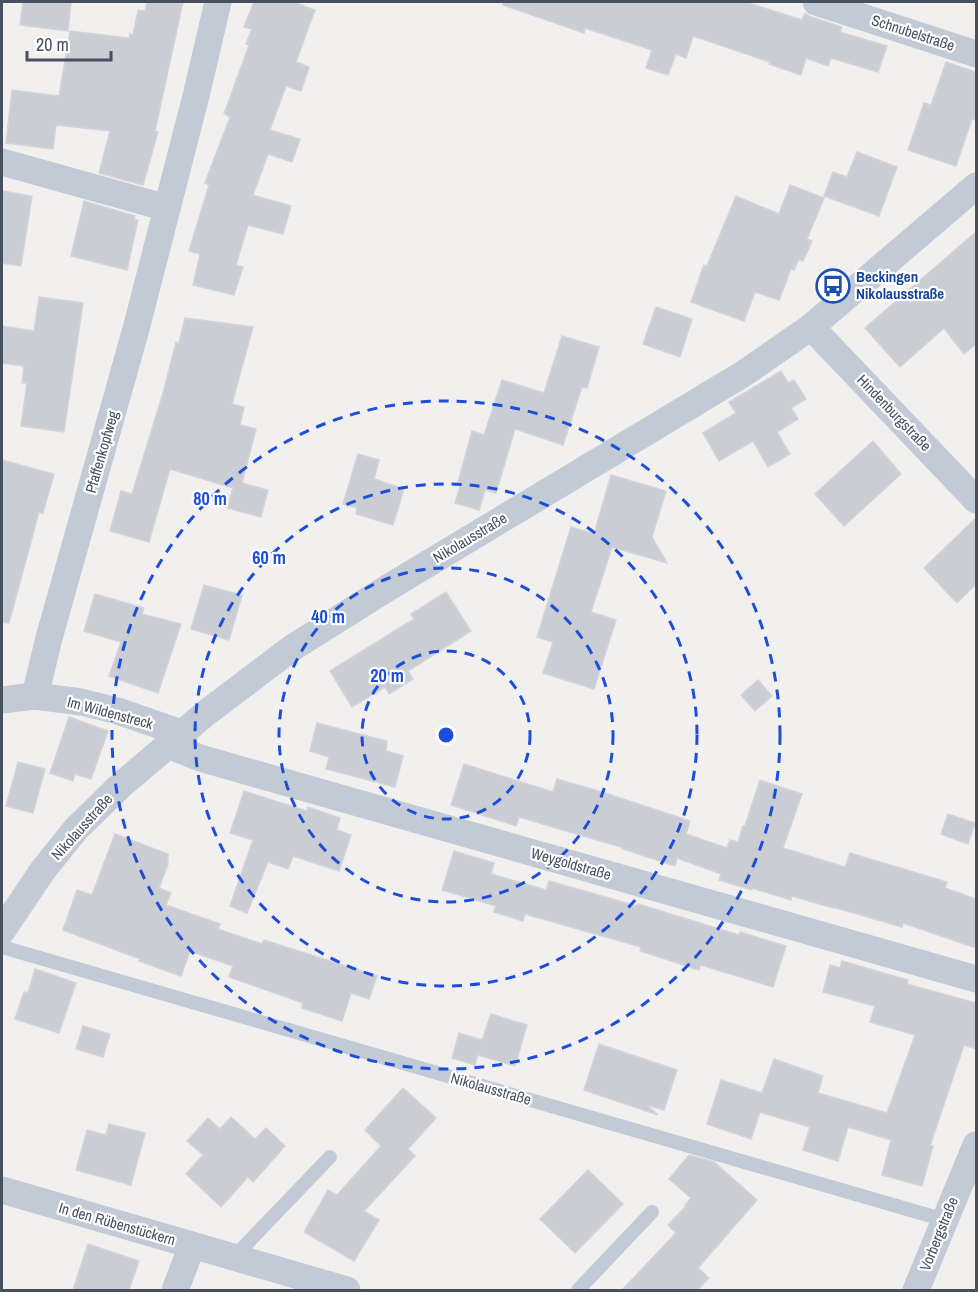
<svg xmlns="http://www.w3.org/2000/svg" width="978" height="1292" font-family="'Archivo Narrow',sans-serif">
  <rect width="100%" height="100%" fill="#f2efef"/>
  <g fill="#cbcdd5" stroke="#d3d4db" stroke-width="1.5">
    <path d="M23,2H71L68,31L20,25Z"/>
    <path d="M147,2H183L155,131L158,132L143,185L99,173L110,131L56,125L53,149L6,143L12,90L59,96L70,31L129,38L130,34L133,35L138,10L145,11Z"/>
    <path d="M254,2H293L315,10L296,62L309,67L301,91L286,86L270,130L300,139L292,162L268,154L253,195L291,206L283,234L248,225L236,265L243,267L234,295L193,285L200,254L189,251L209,185L205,183L230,117L224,114L249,45L246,44L252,29L244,27Z"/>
    <path d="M503,2H746L802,20L805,13L811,17L842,27L840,32L887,46L878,72L831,58L828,66L806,58L801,75L769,64L770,62L693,36L686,58L676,54L668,75L646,68L652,50L585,28L584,33L503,5Z"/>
    <path d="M946,62L976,72V120L972,119L956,166L908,150L924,103L931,105Z"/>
    <path d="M857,152L897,167L879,216L824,196L833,172L847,177Z"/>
    <path d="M790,185L824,198L807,239L812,241L803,261L799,259L794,270L791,269L779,300L755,292L744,321L691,302L704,265L707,266L736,196L779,214Z"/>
    <path d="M2,191L32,196L21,266L2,263Z"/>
    <path d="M84,201L135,216L134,219L138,220L127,270L71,256Z"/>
    <path d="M976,232V344L964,354L944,328L900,367L865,328L911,288Z"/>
    <path d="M39,297L83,303L64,432L21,426L27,383H22L24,366L2,363V326L34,331Z"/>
    <path d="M656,307L692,319L680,357L643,344Z"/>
    <path d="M185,318L253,327L232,404L244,407L240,425L256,429L242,483L268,490L261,517L227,508L233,488L170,469L149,542L110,531L121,491L132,494L163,393L176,342L179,343Z"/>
    <path d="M562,336L599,347L587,388L582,387L563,445L515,429L496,493L485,490L479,510L455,503L461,483L458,482L472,431L484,435L502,380L544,393Z"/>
    <path d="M781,371L788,383L794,380L806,399L791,408L798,419L777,432L790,454L768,467L753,441L719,461L703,433L736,413L729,402Z"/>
    <path d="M873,441L901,474L844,526L815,494Z"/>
    <path d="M358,454L379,460L374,479L404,489L393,525L356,514L357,508L343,504Z"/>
    <path d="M2,460L54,474L43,513L39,512L9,623L2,622Z"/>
    <path d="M611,475L666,491L652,537L667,563L612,547L591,612L616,620L594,689L543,673L553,642L537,637L571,527L594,534Z"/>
    <path d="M976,518V584L957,603L924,568Z"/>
    <path d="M204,585L242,595L229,640L191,629Z"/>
    <path d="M446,592L471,631L408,671L413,679L389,694L385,687L352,707L330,671L414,619L411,614Z"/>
    <path d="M95,594L144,608L142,614L181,624L158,693L109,676L121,642L84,631Z"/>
    <path d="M758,680L772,696L755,711L741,695Z"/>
    <path d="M69,717L108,731L91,779L75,774L73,781L50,773Z"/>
    <path d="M317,723L387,741L386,751L403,756L395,787L326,769L329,757L310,751Z"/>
    <path d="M18,762L45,769L33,813L6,806Z"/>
    <path d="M464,764L553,792L557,779L605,793L690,821L686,834L727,848L730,840L738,842L743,826H745L760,780L802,794L783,848L845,867L850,853L947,882L945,888L976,899V948L903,923L902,927L833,907V908L792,896L791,900L752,888V890L719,880L721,874L677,858L675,866L623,849L624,848L519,817L516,826L451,805Z"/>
    <path d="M244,791L307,811L308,807L340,818L337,830L351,835L339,871L293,856L288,869L268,862L247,913L230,906L253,840L230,833Z"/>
    <path d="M948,814L975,823L968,844L941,834Z"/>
    <path d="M115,834L168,854V864L159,888L171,893L166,905L220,924L218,929L262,944L264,940L377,976L369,999L351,993L342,1021L302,1008L303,1003L229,977L233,966L190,951L181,976L139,961L140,959L63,930L77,890L92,895Z"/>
    <path d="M454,851L494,863L491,874L546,890L549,881L637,906L638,904L739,935L740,932L786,946L773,987L701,965L699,970L640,951L641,947L525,914L523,921L494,912L496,906L442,890Z"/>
    <path d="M842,961L908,980L907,984L976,1003V1049L964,1045L930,1146H933L922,1186L882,1175L891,1140L848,1127L838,1161L803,1150L810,1127L760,1112L751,1139L707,1124L721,1080L762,1093L774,1059L823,1076L818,1093L887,1113L915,1035L870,1022L875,1006L823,992L830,965L840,968Z"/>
    <path d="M35,969L76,983L59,1033L15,1019L24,992L28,993Z"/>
    <path d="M491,1014L527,1025L515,1066L478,1055L475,1065L452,1058L459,1033L482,1040Z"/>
    <path d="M83,1026L110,1034L103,1057L76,1049Z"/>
    <path d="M599,1044L677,1070L664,1110L647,1105L658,1115L584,1090Z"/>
    <path d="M403,1088L436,1118L408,1149L415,1156L364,1211L379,1220L354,1261L304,1232L328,1190L337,1195L381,1146L365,1130Z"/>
    <path d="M231,1117L255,1139L266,1128L285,1146L253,1182L248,1177L221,1207L186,1174L203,1155L187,1141L208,1118L220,1129Z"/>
    <path d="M109,1124L145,1133L131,1185L76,1170L87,1130L106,1135Z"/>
    <path d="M689,1155L714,1162L757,1200L698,1268L709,1278L697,1290H622L676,1233L668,1225L686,1206L685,1205L691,1198L669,1179Z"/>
    <path d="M588,1170L623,1204L575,1253L540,1219Z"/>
    <path d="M88,1244L139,1261L129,1290H73Z"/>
  </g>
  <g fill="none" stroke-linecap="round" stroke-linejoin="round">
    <g stroke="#c2cad5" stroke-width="14">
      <path d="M2,947L945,1220"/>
      <path d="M233,1258L330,1157"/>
      <path d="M578,1290L652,1212"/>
    </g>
    <g stroke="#c2cad5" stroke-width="27">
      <path d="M816,2L976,54"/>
      <path d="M2,162L167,208"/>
      <path d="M811,327L976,500"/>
      <path d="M35,696L49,638L136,329L196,96L218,2"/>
      <path d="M2,700L35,696L81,702L118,711L181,733"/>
      <path d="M168,745L200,758L976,979"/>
      <path d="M2,931L43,870L76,829L120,786L206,713L292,648L386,589L743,374L811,327L976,186"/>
      <path d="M2,1190L347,1290"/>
      <path d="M175,1290L192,1246"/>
      <path d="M916,1290L976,1145"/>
    </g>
  </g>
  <g fill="none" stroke="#1d4ed8" stroke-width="3" stroke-dasharray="10 8">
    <circle cx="446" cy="735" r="84"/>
    <circle cx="446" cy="735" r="167"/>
    <circle cx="446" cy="735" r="251"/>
    <circle cx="446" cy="735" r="334"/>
  </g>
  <defs>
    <symbol id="bus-ring" viewBox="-11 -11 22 22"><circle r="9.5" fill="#fff" stroke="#1a4fb4" stroke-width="1.5"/><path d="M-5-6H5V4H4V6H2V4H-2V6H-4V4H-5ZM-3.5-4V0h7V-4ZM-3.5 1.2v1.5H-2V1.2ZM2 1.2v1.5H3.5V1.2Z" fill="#1a4fb4"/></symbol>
  </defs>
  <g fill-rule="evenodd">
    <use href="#bus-ring" x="814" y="267" width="38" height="38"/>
  </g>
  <g text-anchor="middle" stroke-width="4.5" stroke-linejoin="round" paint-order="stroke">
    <g font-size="15" fill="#46505e" stroke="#fff">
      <text transform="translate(913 33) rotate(18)" y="5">Schnubelstraße</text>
      <text transform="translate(894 413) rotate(46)" y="5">Hindenburgstraße</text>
      <text transform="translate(102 452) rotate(-74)" y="5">Pfaffenkopfweg</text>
      <text transform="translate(470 538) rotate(-31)" y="5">Nikolausstraße</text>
      <text transform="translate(110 713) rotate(15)" y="5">Im Wildenstreck</text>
      <text transform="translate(82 827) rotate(-48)" y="5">Nikolausstraße</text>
      <text transform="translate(571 864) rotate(16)" y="5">Weygoldstraße</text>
      <text transform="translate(491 1089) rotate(16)" y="5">Nikolausstraße</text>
      <text transform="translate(117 1224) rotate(16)" y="5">In den Rübenstückern</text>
      <text transform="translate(939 1234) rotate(-68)" y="5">Vorbergstraße</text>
    </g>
    <g font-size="15" font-weight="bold" fill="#164399" stroke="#fff" text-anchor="start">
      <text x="856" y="282">Beckingen<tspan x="856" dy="17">Nikolausstraße</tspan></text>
    </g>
  </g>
  <circle cx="446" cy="735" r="9" fill="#1d4ed8" stroke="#fff" stroke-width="3"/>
  <g font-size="18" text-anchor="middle" font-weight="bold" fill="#1d4ed8" stroke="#fff" stroke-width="4.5" stroke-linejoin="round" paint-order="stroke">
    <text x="210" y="505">80 m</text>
    <text x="269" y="564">60 m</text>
    <text x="328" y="623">40 m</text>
    <text x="387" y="682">20 m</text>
  </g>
  <rect width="978" height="1292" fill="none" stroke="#46505e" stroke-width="6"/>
  <path d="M27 51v9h84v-9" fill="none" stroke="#46505e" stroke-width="3"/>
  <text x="36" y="51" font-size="18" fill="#46505e" stroke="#ffffff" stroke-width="4.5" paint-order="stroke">20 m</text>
</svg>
